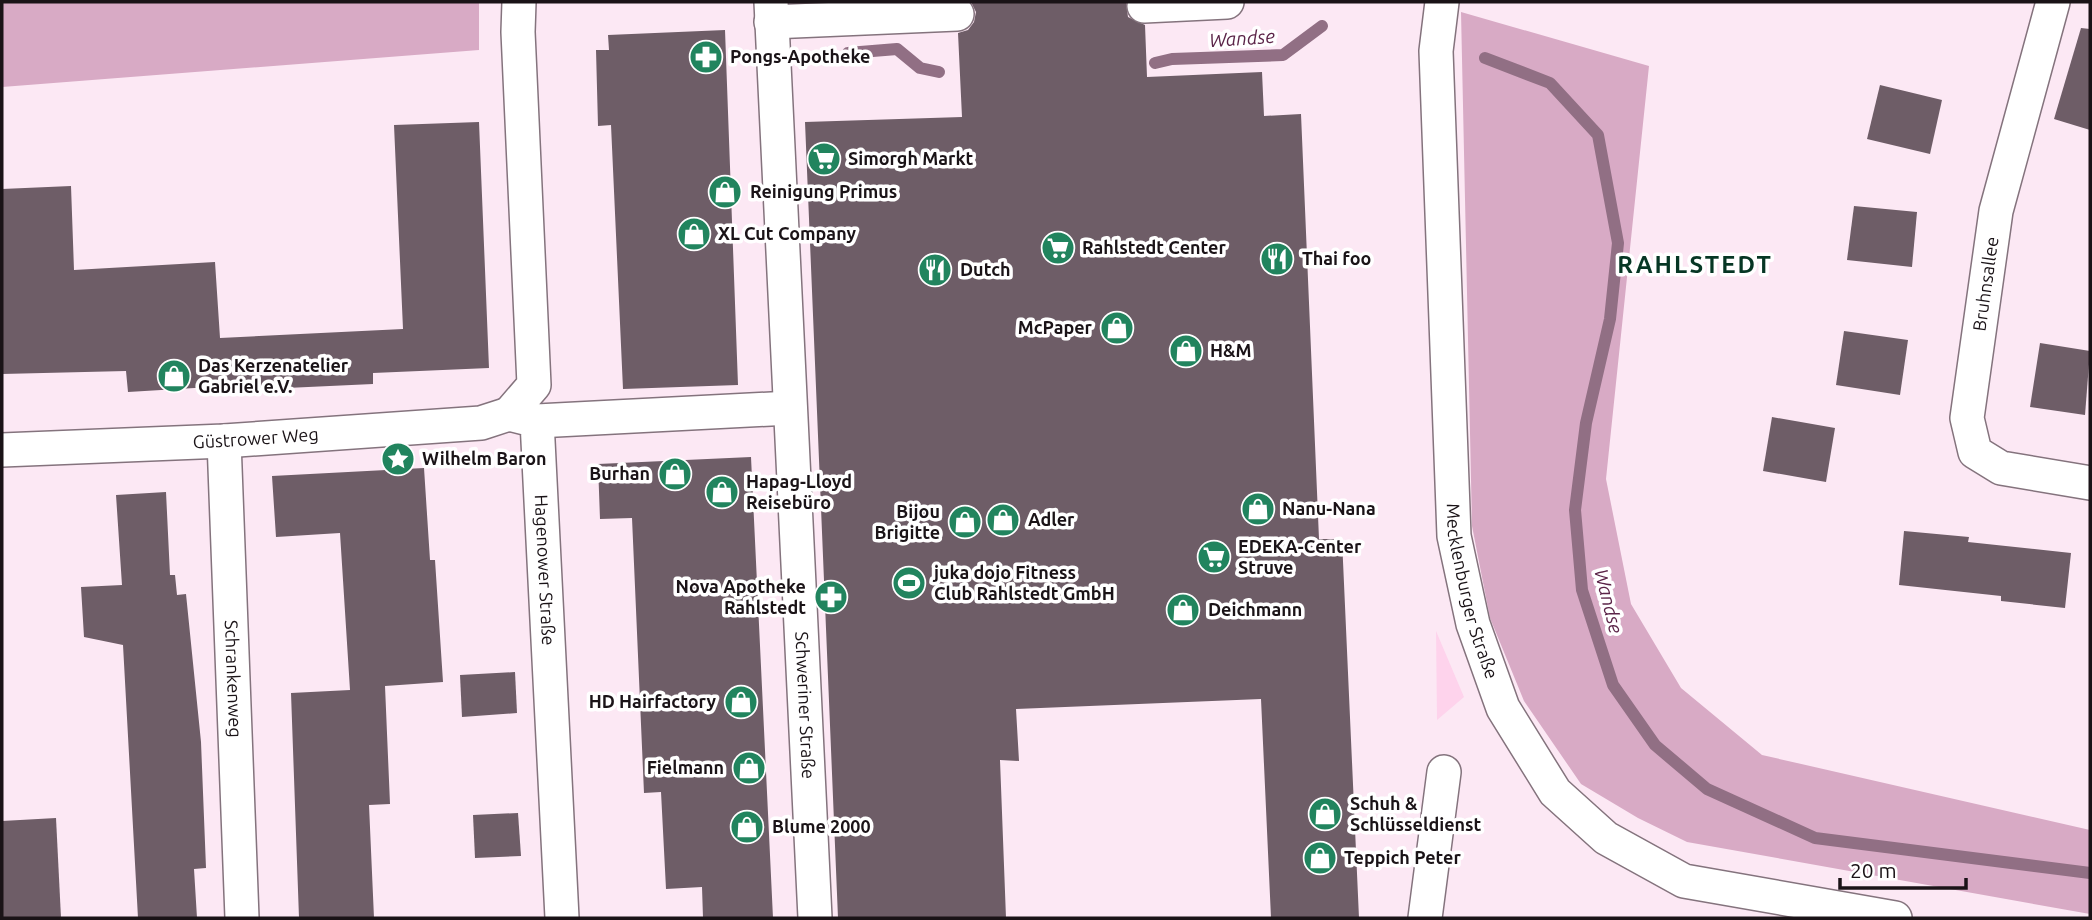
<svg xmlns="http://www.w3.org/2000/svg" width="2092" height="920" font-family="Ubuntu,sans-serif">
  <rect width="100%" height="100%" fill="#fce8f4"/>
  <path fill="#fed3ec" d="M1436,631L1464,697L1437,720Z"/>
  <g fill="#d8aac5">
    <path d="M2,2H479V50L2,87Z"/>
    <path d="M1461,12L1649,66L1606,479L1631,604L1681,688L1762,755L2090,830V914L1687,842L1638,818L1581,784L1524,701L1490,618L1472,526Z"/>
  </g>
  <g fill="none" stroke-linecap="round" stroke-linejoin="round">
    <g stroke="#916f84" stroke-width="12">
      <path d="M848,53L897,49L920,68L939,72"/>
      <path d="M1485,58L1550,83L1598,135L1618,243L1610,319L1586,423L1575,510L1582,590L1613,685L1655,745L1707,789L1815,838L2090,873"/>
      <path d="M1155,63L1172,59L1283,55L1322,26"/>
    </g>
  </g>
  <g fill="#6e5d67">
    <path d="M971,2H1126L1128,17L1145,25L1147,77L1262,72L1264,116L1301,114L1319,539H1342L1359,918H1271L1261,699L1016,709L1019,761L1000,760L1006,918H838L805,122L962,117L958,33L968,30L974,22L976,12Z"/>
    <path d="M2081,28L2090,29V130L2054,119Z"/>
    <path d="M725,30L738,385L623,389L611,125L598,126L596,50H609L608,35Z"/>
    <path d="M1880,85L1942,100L1930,154L1867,139Z"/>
    <path d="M479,122L489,368L373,373V384L244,390V385L128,392L126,371L2,374V189L71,186L74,270L215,262L220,338L403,329L394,125Z"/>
    <path d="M1854,206L1917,212L1912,267L1847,260Z"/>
    <path d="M1844,331L1908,340L1900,395L1836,385Z"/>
    <path d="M2040,343L2090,351L2085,415L2030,407Z"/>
    <path d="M1772,417L1835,428L1826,482L1763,471Z"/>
    <path d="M751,457L773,918H703L702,887L666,889L661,792L644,793L632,518L600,519L598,464Z"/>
    <path d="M424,468L430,560H435L443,682L385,686L390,804L369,805L374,918H299L291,693L350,690L340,533L276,537L272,476Z"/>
    <path d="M166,492L170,575H175L177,595L186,594L201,742L206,868L194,869L197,918H138L123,645L84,637L81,587L122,585L116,495Z"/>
    <path d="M1904,531L1969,537L1968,542L2071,553L2065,608L2001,601V596L1899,585Z"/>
    <path d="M515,672L517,713L462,717L460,675Z"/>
    <path d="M518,813L521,856L475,858L473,815Z"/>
    <path d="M56,818L61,918H2V821Z"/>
  </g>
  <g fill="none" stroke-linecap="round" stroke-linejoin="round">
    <defs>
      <g id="street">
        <path id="s1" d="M771,2L815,918"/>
        <path id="s2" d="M1442,2L1436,51L1454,536L1473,624L1503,708L1555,792L1606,838L1684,881L1895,918"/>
        <path d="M2053,2L1996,211L1967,418L1975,452L2001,468L2090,483"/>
        <path d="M1144,6L1227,2"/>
        <path d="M771,22L957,14"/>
        <path id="s3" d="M509,414L537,421L562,918"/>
        <path d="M509,414L534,385L518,32L519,2"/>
        <path d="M537,421L790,408"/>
        <path id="s4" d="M224,441L242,918"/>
        <path id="s5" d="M2,450L224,441L481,423L509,414"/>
        <path d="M1425,918L1444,772"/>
      </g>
    </defs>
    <use href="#street" stroke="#84737d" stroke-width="36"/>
    <use href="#street" stroke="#fff" stroke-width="33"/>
  </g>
  <defs>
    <symbol id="pharmacy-disc" viewBox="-11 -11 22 22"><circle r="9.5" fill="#21845e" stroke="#fff"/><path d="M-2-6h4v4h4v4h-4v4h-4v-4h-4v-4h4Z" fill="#fff"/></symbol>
    <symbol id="supermarket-disc" viewBox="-11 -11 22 22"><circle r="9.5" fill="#21845e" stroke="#fff"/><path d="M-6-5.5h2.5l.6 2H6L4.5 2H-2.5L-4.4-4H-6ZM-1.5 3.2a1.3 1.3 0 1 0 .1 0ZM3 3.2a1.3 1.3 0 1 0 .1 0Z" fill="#fff"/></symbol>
    <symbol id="shop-disc" viewBox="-11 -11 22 22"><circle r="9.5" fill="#21845e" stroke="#fff"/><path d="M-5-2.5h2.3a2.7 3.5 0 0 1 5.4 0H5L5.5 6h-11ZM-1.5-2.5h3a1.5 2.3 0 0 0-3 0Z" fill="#fff"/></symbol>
    <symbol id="restaurant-disc" viewBox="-11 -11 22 22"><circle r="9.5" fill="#21845e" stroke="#fff"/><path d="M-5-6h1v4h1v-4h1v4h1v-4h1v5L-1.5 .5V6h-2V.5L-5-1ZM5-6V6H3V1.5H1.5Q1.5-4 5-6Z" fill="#fff"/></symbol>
    <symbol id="sight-disc" viewBox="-11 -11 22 22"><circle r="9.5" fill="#21845e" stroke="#fff"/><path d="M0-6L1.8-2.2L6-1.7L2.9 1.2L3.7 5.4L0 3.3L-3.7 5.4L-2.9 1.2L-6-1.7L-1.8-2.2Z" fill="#fff"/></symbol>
    <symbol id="stadium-disc" viewBox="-11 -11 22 22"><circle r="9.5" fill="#21845e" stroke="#fff"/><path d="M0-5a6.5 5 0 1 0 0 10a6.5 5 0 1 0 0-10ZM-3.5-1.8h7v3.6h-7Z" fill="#fff"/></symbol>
  </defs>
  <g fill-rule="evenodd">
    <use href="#pharmacy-disc" x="687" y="38" width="38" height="38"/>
    <use href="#supermarket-disc" x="805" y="140" width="38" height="38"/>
    <use href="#shop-disc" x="706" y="173" width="38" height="38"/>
    <use href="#shop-disc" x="675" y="215" width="38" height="38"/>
    <use href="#supermarket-disc" x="1039" y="229" width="38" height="38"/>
    <use href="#restaurant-disc" x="1258" y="240" width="38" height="38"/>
    <use href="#restaurant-disc" x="916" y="251" width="38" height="38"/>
    <use href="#shop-disc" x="1098" y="309" width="38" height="38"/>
    <use href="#shop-disc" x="1167" y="332" width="38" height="38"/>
    <use href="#shop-disc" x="155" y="357" width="38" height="38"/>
    <use href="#sight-disc" x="379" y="440" width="38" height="38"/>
    <use href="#shop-disc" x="656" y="455" width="38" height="38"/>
    <use href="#shop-disc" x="703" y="473" width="38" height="38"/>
    <use href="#shop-disc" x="1239" y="490" width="38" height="38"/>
    <use href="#shop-disc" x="984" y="501" width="38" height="38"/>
    <use href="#shop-disc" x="946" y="503" width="38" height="38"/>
    <use href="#supermarket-disc" x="1195" y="538" width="38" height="38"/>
    <use href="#stadium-disc" x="890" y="564" width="38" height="38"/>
    <use href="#pharmacy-disc" x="812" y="578" width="38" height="38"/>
    <use href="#shop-disc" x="1164" y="591" width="38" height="38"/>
    <use href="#shop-disc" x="722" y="683" width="38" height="38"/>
    <use href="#shop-disc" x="730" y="749" width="38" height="38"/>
    <use href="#shop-disc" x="1306" y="795" width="38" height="38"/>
    <use href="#shop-disc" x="728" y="808" width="38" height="38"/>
    <use href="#shop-disc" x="1301" y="839" width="38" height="38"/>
  </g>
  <g text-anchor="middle" stroke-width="7" stroke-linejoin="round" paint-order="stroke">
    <g font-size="18" font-weight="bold" fill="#1a1317" stroke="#fff" text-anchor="start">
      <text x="730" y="63">Pongs-Apotheke</text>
      <text x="848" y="165">Simorgh Markt</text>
      <text x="750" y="198">Reinigung Primus</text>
      <text x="718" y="240">XL Cut Company</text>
      <text x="1082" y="254">Rahlstedt Center</text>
      <text x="1302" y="265">Thai foo</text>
      <text x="960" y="276">Dutch</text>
      <text x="1092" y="334" text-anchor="end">McPaper</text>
      <text x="1210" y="357">H&amp;M</text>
      <text x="198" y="372">Das Kerzenatelier<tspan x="198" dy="21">Gabriel e.V.</tspan></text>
      <text x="422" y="465">Wilhelm Baron</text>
      <text x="650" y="480" text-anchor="end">Burhan</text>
      <text x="746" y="488">Hapag-Lloyd<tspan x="746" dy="21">Reisebüro</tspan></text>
      <text x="1282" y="515">Nanu-Nana</text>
      <text x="940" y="518" text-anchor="end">Bijou<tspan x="940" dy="21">Brigitte</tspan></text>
      <text x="1028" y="526">Adler</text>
      <text x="1238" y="553">EDEKA-Center<tspan x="1238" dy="21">Struve</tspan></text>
      <text x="934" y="579">juka dojo Fitness<tspan x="934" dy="21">Club Rahlstedt GmbH</tspan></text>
      <text x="806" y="593" text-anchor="end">Nova Apotheke<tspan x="806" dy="21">Rahlstedt</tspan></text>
      <text x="1208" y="616">Deichmann</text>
      <text x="716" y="708" text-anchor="end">HD Hairfactory</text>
      <text x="724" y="774" text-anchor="end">Fielmann</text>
      <text x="1350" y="810">Schuh &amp;<tspan x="1350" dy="21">Schlüsseldienst</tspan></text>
      <text x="772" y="833">Blume 2000</text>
      <text x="1344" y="864">Teppich Peter</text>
    </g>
    <g font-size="18" fill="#1a1317" stroke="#fff">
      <text transform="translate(1986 284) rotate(-82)" y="6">Bruhnsallee</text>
      <text dy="6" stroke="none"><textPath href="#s5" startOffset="254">Güstrower Weg</textPath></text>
      <text dy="6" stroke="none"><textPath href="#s3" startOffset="178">Hagenower Straße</textPath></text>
      <text dy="6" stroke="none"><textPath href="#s2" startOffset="592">Mecklenburger Straße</textPath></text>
      <text dy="6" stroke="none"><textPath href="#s4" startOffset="238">Schrankenweg</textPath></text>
      <text dy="6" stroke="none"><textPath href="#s1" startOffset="704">Schweriner Straße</textPath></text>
    </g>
    <g font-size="19" font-style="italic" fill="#5b2448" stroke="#fff">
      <text transform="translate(1242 38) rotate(-4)" y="7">Wandse</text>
      <text transform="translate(1609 601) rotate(76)" y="7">Wandse</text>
    </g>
    <g font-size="24" font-weight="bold" letter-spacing="2" fill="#063624" stroke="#fff">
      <text x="1695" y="273">RAHLSTEDT</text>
    </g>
  </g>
  <rect width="2092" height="920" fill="none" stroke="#1a1317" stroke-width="7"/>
  <path d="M1840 878v10h126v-10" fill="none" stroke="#1a1317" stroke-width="3.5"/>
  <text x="1850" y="878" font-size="21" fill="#1a1317" stroke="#ffffff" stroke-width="5" paint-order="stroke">20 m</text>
</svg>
